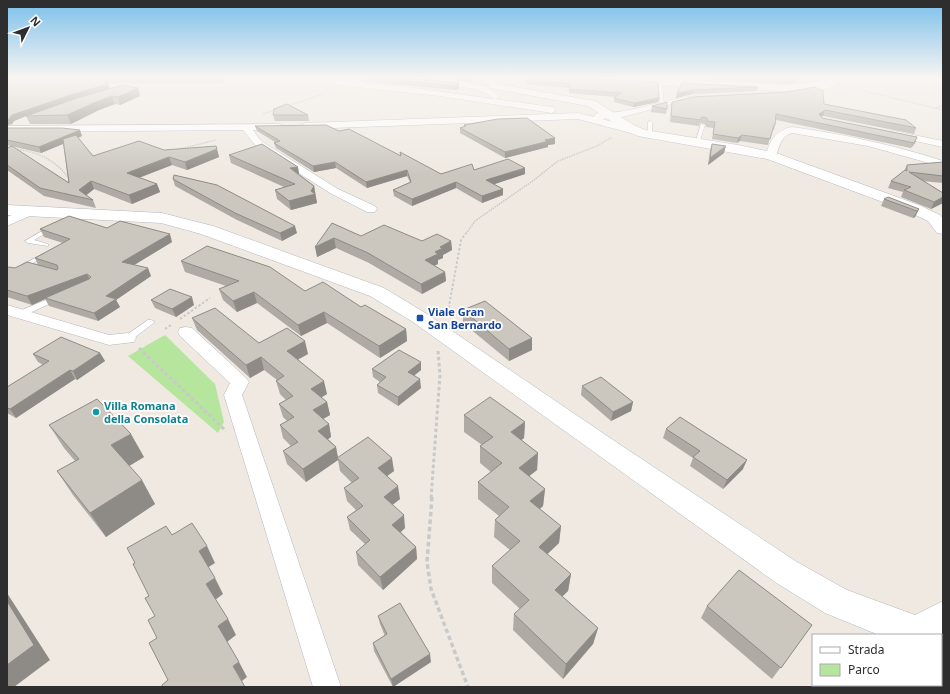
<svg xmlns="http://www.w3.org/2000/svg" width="950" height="694" font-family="'Noto Sans',sans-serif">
  <rect width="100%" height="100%" fill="#efe9e1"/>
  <path fill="#b6e59e" d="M165,335L215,384L224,422L218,433L128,356Z"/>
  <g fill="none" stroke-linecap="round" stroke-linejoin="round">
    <defs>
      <g id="lane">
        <path d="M660,82L662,83L664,104L662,105L660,104L658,83Z"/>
        <path d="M650,121L652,122V135L650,136L648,135V122Z"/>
        <path d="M701,124L705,125L699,143L695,144Z"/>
        <path d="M51,226L54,228L53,229L34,240L48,244V246L28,243L25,241Z"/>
        <path d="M45,253L48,255L47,256L25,267L22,265Z"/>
        <path d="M53,297H56L60,299L23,316H17L16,314L17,312Z"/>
        <path d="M148,320H151L155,322L131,340H125L124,338L125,336Z"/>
      </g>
      <g id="street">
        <path d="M288,78C356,78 427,90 494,99L488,94L475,89L436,83L432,81C439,75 478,84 487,87C492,90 496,93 499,97L495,99L552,107L556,110L552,113L440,96L292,80Z"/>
        <path d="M828,78H834L837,82L834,87L793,94L789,92L793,90L828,83Z"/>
        <path d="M695,96L699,98L698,100L672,104L622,117L602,119L645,131L647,133L645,135L642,136L578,119L305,129L300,126L305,123L578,113L594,117L595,114L598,113C631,114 662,99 695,96Z"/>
        <path d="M279,124L282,125L284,127L282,129L253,130L261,141L338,189L375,206L377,209L375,212H367L330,193L255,145L243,130L7,132V126Z"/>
        <path d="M792,127C843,134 894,145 943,161V167L868,146L792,133C779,137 780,148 775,158H767L766,156C769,141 776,130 792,127Z"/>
        <path d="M894,131L943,141V147L891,136L889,134L891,132Z"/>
        <path d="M28,208L32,209L34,212L32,215L7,226V217Z"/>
        <path d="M7,305L109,335L128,333L134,334L136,338L134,342L109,345L7,315Z"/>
        <path d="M186,327L192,328L246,378L249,382L242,395L341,687H313L224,395L230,383L180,336L178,332L180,328Z"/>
      </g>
      <g id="secondary">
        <path d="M488,78H499L496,82L497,84L595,101L634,125L645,130L738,145L776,153L919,205L940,215L943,218V234L937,233L928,221L907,211L767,159L638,136L626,131L588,106L490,88L485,82Z"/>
        <path d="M576,78H651L787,85L816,82L823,78H837L822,87L787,91L581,81Z"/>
        <path d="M7,205L162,213L213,226L384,288L427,314L619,444L797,562L847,590L915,615L943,601V637L941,638V635H879L825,613L775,582L413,322L370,296L201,234L161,223L7,215Z"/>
      </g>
    </defs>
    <use href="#lane" stroke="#b4b7c1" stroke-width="1"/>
    <use href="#street" stroke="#b4b7c1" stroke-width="1"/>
    <use href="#secondary" stroke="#b4b7c1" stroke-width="1"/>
    <g stroke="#c9c9c9" stroke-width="1.5" stroke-dasharray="1.5 1" stroke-linecap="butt">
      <path d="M844,86L943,110"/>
      <path d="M288,106L326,93"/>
      <path d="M936,108L943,105"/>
      <path d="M263,114L275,110"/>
      <path d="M15,149C39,152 56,160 70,180"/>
      <path d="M180,149L216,140"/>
      <path d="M466,234L475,221L534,180L558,161L597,146L612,137"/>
    </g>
    <g stroke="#c9c9c9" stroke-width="2" stroke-dasharray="2.5 2" stroke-linecap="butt">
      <path d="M447,317L461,240L466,233"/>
      <path d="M180,319L210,298"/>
      <path d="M165,329L171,325"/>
    </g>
    <g stroke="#c9c9c9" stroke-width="3" stroke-dasharray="3.5 2.5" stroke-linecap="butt">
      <path d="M139,348L226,431"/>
      <path d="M431,498L440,375L438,351"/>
    </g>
    <path stroke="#c9c9c9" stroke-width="3.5" stroke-dasharray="4.5 3" stroke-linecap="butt" d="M432,497L427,562L431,589L468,687"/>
    <use href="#lane" fill="#fff" fill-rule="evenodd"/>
    <use href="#street" fill="#fff" fill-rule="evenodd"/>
    <use href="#secondary" fill="#fff" fill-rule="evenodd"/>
  </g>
  <g fill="#afaba4">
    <path d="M7,78H227L222,83H108L110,89L138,88L140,96L120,105L115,104L99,110L71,124H30L26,116L14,121L12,124L7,125Z"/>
    <path d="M354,78H408L459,83V88L455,90L375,82L374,81Z"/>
    <path d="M443,78H474L469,82Z"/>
    <path d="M581,78L659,98L658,102L633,107L614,102V98L616,97L569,93V88L526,84V80Z"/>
    <path d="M688,78H799L797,82L787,84Z"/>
    <path d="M682,83L758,87L757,91L692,94L676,98Z"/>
    <path d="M672,102L824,104L916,128L914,134L823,116L821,117L822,118L915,143L911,148L776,120L774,130H772L768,145L740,141L737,143L712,139L714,128L706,127L705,124L700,123L699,126L670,122Z"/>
    <path d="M652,106L667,109L666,114L651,112Z"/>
    <path d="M273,115H308L309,121H275Z"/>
    <path d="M464,125L555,138V144L548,145V147L505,158L460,133V128L464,127Z"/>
    <path d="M255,126L339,131L400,155V152L441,174L474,170L525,168V174L494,184L503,189V195L482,203L456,188L412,206L394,196L393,190L410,182L407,176L367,188L336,168L314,172L276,148L274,143L275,142L257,131Z"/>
    <path d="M7,128L82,136L78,138L93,156L216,146L219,157L187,170L172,165L139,178L157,184L160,192L132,204L94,189L86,195L93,200L96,208L44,196L7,170V148L69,183L63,144L41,153L7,145Z"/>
    <path d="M712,144L724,153L708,165L710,150Z"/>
    <path d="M229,155L298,167L299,175L314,186L317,203L291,210L277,199L275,190L284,187L231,163Z"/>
    <path d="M943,162V183L922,181L943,193V203L931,209L901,197L903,192L888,188L891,181L904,171L907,165Z"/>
    <path d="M173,179L297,233L282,241L237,220L175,186Z"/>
    <path d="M884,199L919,209L915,217L913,218L881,206Z"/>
    <path d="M332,223L361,236L422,241H451L452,250L443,255V258L438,260V264L434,266L445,272L446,281L422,294L369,263L336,248L317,257Z"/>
    <path d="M107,228L172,242L134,265L151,276L116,300L120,307L98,321L49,306L45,299L32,305L7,297V268H15L38,265L35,258L63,243L44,237L40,229Z"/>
    <path d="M181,261L305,291L361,307L406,329L407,341L380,358L327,323L301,336L257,303L237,312L223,300L219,289L226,286L185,272Z"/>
    <path d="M151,300L194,305L176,317L155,308Z"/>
    <path d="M463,310L532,350L509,361L463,323Z"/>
    <path d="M192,318L259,343L308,354L298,359L327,394L321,397L327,402L330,415L323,419L329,424L331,437L328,439L336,447L338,457L394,471L387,476L400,499L392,505L405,528L401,532L416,547L417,559L383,590L358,565L356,552L365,544L350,530L347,517L356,510L347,501L344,488L352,483L340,471L338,460L306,482L287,464L283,451L291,446L283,438L280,425L287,421L283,417L279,404L286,400L280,394L276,381L277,380L264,370L250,378L197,330Z"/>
    <path d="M100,353L105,361L77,380L75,379L16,418L7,413V387L43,365L38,362L33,354Z"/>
    <path d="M372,369L421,370L414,376L421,388L398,406L378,393L377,385L380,382L373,377Z"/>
    <path d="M582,386L633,402L631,411L611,421L581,395Z"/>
    <path d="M464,415L525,422L524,438L521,440L538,453L537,470L529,476L545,489L543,506L540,509L561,526L559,543L547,554L571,574L568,591L562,596L598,628L593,644L563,679L513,630L514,614L520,609L492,583V566L510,550L494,537L495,520L499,516L478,499V482L491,472L480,463V446L482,445L464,432Z"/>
    <path d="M49,425L144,457L129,466L155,504L106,537L73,495L57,471L75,461L64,448Z"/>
    <path d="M666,429L743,469L723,489L690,466L693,458L663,438Z"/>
    <path d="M707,606L812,625L772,679L701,618Z"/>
    <path d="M378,616L431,662L393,687L374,651L373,643L385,636L380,624Z"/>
    <path d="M855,685H941L943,687H855Z"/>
  </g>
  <g fill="#8e8b86">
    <path d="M221,78H227L222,83Z"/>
    <path d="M469,78H474L469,82Z"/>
    <path d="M799,78L797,82L787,84L788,79Z"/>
    <path d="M106,79L110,89L26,116L14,121L12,124L7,125V119L12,115L105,83Z"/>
    <path d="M459,83V88L455,90V86Z"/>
    <path d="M138,88L140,96L120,105L118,97Z"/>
    <path d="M693,90L692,94L676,98L677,93Z"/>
    <path d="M112,96L115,104L99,110L71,124L67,115L96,102Z"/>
    <path d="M659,98L658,102L633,107L634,103Z"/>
    <path d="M825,110L823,116L817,119L819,114Z"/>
    <path d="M80,130L82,136L41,153L39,147Z"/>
    <path d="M742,135L740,141L737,143L738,138Z"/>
    <path d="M917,137L915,143L911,148L914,143Z"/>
    <path d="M555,138V144L548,145V147L505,158V152L545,140Z"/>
    <path d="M726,146L724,153L708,165L710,158Z"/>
    <path d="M217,149L219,157L187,170L185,162Z"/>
    <path d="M169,157L172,165L130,181L127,173Z"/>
    <path d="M335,162L336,168L314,172L313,166Z"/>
    <path d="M298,167L299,175L290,168Z"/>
    <path d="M525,168V174L486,187V180Z"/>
    <path d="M407,170V176L367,188L366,182Z"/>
    <path d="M91,181L94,189L83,198L79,190Z"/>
    <path d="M456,182V188L412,206V199Z"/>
    <path d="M157,184L160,192L132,204L129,195Z"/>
    <path d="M314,186L317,203L291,210L289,201L311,191Z"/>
    <path d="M503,189V195L482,203V196Z"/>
    <path d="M943,197V203L931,209L934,202Z"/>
    <path d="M919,209L915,217L913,218L917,211Z"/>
    <path d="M295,226L297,233L282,241L280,233Z"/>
    <path d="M170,234L172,242L126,270L122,262Z"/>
    <path d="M334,238L336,248L317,257L315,247Z"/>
    <path d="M451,241L452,250L443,255V258L438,260V264L425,270V260L435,252L440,247Z"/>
    <path d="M148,268L151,276L116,300L120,307L98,321L94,313L106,296Z"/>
    <path d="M445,272L446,281L422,294L421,284Z"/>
    <path d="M87,274L91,282L45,298V299L32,305L27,296Z"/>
    <path d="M254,292L257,303L237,312L233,301Z"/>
    <path d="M192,297L194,305L176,317L172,309Z"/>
    <path d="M324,312L327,323L301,336L298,325Z"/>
    <path d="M406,329L407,341L380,358L379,346Z"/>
    <path d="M532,338V350L509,361V349Z"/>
    <path d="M305,341L308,354L290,364L287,351Z"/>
    <path d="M100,353L105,361L77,380L73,371Z"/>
    <path d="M261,357L264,370L250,378L246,365Z"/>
    <path d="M421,362V370L408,380V372Z"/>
    <path d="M70,370L75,379L16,418L10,409Z"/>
    <path d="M420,379L421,388L398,406V397Z"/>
    <path d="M324,381L327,394L314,402L311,389Z"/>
    <path d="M327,402L330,415L316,423L313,410Z"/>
    <path d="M633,402L631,411L611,421L613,412Z"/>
    <path d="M525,422L524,438L510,449L511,432Z"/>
    <path d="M329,424L331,437L321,444L318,431Z"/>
    <path d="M131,434L144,457L124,469L111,445Z"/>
    <path d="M336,447L338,459L337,458L338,460L306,482L303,469Z"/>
    <path d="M538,453L537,470L518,485L519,468Z"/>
    <path d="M392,458L394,471L380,481L378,468Z"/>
    <path d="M747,460L743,469L723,489L727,480Z"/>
    <path d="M142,480L155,504L106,537L90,513Z"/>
    <path d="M398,486L400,499L386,510L384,497Z"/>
    <path d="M545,489L543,506L529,518L530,501Z"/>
    <path d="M404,515L405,528L394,538L392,525Z"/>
    <path d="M561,526L559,543L537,564L539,547Z"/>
    <path d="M207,546L215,563L207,568L199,551Z"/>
    <path d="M416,547L417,559L383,590L380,577Z"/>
    <path d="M571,574L568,591L553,606L555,590Z"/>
    <path d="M215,578L223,594L215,600L206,584Z"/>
    <path d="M7,593L50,660L14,687H7Z"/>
    <path d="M228,619L236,635L227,642L218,626Z"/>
    <path d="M598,628L593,644L563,679L566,664Z"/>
    <path d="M430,654L431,662L393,687L391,679Z"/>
    <path d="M239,662L247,677L242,681L233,666Z"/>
  </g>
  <g fill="#cbc7bf" stroke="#8e8b86">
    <path d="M7,78H111L106,79L105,83L108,84L71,95L12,115L9,119H7Z"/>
    <path d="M383,78H408L459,83L455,86Z"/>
    <path d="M527,78H581L658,82L659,98L634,103L614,98L621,93L569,89L571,84L526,80Z"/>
    <path d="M682,83L758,87L693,90L677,93Z"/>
    <path d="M123,85L138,88L118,97L112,96L96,102L67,115L26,116L77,98Z"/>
    <path d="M815,87L823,91L824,104L906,120L916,128L825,110L819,114L822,118L917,137L914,143L776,114L775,125H774L770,139L742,135L738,138L713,134L715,122L707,121V118L702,117L700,120L671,116L672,102L693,97L787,92Z"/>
    <path d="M667,102V109L652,106Z"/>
    <path d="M287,104L308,115H273L274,109Z"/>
    <path d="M527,118L555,138L545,140L549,141L505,152L460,128L466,126L464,125L498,119Z"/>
    <path d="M326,125L339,131L349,129L401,156L400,152L441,174L472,164L474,170L508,159L525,168L486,180L503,189L482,196L456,182L412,199L393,190L411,182L407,170L366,182L335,162L313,166L274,143L280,141L255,126Z"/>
    <path d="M7,128H62L80,130L39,147L7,140Z"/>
    <path d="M76,135L93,156L139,141L164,150L216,146L217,149L185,162L169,157L127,173L157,184L129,195L91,181L79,190L93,200L40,188L7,165V148L12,146L69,183L63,139Z"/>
    <path d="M262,144L298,167L290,168L314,186L311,191L315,194L289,201L275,190L295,184L229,155Z"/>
    <path d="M712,144L726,146L710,158Z"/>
    <path d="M943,162V176L909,172L943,193V197L934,202L904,190L911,187L891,181L905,170L907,171V165Z"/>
    <path d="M174,175L217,185L295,226L280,233L235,213L173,179Z"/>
    <path d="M888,197L919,209L917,211L884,199Z"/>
    <path d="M69,216L107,228L120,221L170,234L122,262L148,268L106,296L116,299L94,313L45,298L89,279L91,277L87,274L27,296L7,290V268L9,267L15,268L27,262L57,270L58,268L57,265L35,258L70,239L40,229Z"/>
    <path d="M332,223L361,236L384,225L422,241L437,234L451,241L440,247L443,248L435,252L438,254L425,260L445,272L421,284L368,253L334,238L315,247Z"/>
    <path d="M207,246L270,267L305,291L323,282L361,307L365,305L406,329L379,346L324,312L298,325L254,292L233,301L219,289L239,281L181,261Z"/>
    <path d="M170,289L192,297L172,309L151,300Z"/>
    <path d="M485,301L532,338L509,349L463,310Z"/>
    <path d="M215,308L259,343L287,328L305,341L287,351L324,381L311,389L327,402L313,410L329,424L318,431L336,447L303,469L283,451L298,442L280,425L294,417L279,404L293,396L276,381L284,376L261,357L246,365L192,318Z"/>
    <path d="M61,337L100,353L73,371L70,370L10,409L7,408V387L49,361L33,354Z"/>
    <path d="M399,350L421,362L408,372L420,379L398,397L377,385L386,377L372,369Z"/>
    <path d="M601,377L633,402L613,412L582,386Z"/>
    <path d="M490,397L525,422L511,432L538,453L519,468L545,489L530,501L561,526L539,547L571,574L555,590L598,628L566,664L514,614L529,600L492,566L520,541L495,520L509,507L478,482L502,463L480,446L493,437L464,415Z"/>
    <path d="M97,399L131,434L111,445L142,480L90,513L57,471L79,459L49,425Z"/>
    <path d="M680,417L747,460L727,480L693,457L700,451L666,429Z"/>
    <path d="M368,437L392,458L378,468L398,486L384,497L404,515L392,525L416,547L380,577L356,552L370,540L347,517L363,506L344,488L359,478L337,458Z"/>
    <path d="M192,523L207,546L199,551L215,578L206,584L228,619L218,626L239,662L233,666L245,687H163L162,685L168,680L149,643L157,638L148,620L155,616L145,598L149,596L133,564L135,563L127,548L166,526L172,535Z"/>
    <path d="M739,570L812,625L781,668L707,606Z"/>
    <path d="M7,601L34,645L7,665Z"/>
    <path d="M400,603L430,654L391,679L373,643L387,634L378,616Z"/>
    <path d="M941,680L943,681V687H867L866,685H941Z"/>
  </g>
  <linearGradient id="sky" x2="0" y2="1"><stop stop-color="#7abfeb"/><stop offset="0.44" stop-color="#f8f5f2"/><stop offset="1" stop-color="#f8f5f2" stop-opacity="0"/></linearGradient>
  <rect width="950" height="176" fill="url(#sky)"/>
  <rect fill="#1a4fb4" stroke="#fff" stroke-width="1.5" x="416" y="314" width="8" height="8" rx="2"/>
  <circle fill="#0f9aa8" stroke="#fff" stroke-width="1.5" cx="96" cy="412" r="4"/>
  <g text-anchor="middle" stroke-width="3.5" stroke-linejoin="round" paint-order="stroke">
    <g font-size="11" font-weight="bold" fill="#164399" stroke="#fff" text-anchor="start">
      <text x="428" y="316">Viale Gran<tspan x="428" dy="13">San Bernardo</tspan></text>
    </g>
    <g font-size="11" font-weight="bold" fill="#0d838f" stroke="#fff" text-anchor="start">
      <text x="104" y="410">Villa Romana<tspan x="104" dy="13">della Consolata</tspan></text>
    </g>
  </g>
  <rect width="950" height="694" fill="none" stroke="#2e2e2e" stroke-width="16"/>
  <rect x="812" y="634" width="130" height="52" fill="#ffffff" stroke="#ababab"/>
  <rect x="820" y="647" width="20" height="6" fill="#ffffff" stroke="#ababab"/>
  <text x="848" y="654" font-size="12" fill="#2e2e2e">Strada</text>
  <rect x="820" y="664" width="20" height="12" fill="#b6e59e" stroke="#ababab"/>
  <text x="848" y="674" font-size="12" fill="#2e2e2e">Parco</text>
  <g transform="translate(28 28) rotate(48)" stroke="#ffffff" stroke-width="3" paint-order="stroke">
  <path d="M0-3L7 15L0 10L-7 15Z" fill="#2e2e2e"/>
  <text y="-6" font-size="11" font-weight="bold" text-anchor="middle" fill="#2e2e2e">N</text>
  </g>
</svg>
